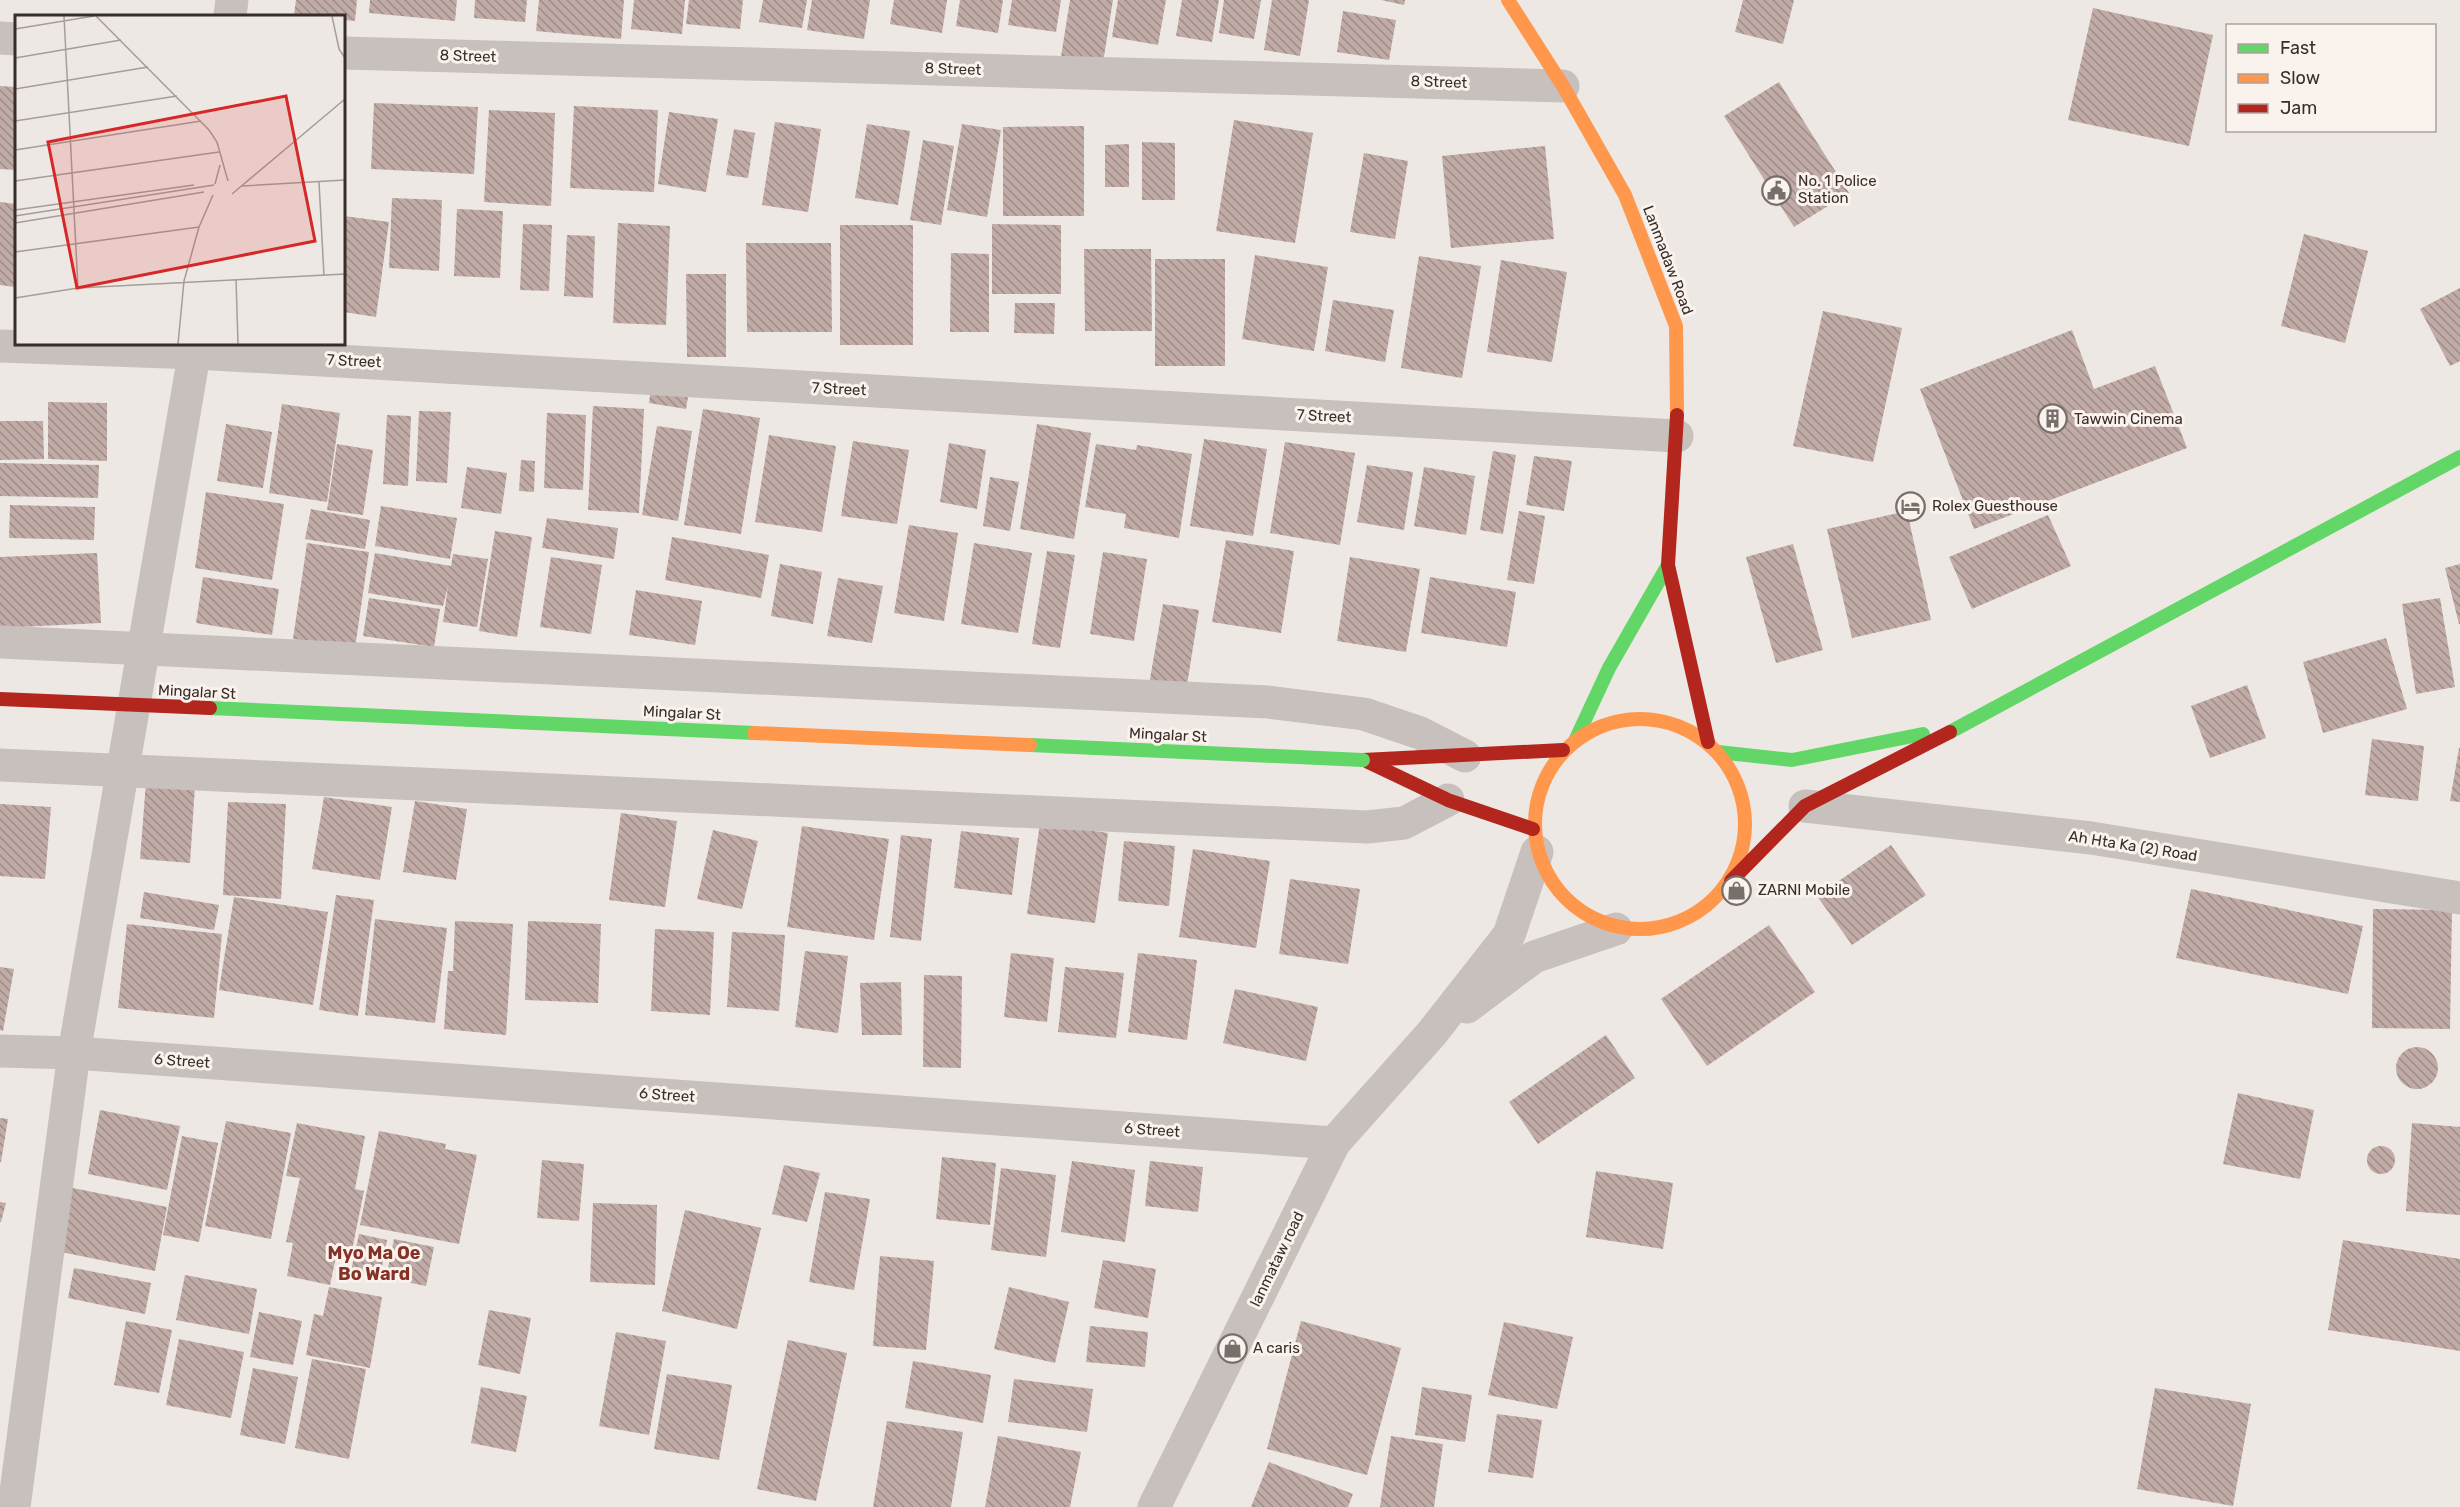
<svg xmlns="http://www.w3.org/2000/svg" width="2460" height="1507" font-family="Rubik,sans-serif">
  <defs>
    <pattern id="building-back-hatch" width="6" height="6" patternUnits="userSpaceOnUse" patternTransform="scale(1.5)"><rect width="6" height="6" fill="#c1aba6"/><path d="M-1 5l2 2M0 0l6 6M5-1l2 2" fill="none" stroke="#9e8c87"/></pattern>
  </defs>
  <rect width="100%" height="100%" fill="#eee8e4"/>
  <g fill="url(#building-back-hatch)">
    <path d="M296,0H357L355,21L344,20V16L294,15Z"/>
    <path d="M370,0H457L455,21L369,13Z"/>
    <path d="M475,0H527L525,22L474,18Z"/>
    <path d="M539,0H624L621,39L536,31Z"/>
    <path d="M634,0H685L682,34L631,29Z"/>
    <path d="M689,0H743L740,29L686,24Z"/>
    <path d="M763,0H807L802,28L759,22Z"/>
    <path d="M812,0H870L864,39L807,30Z"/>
    <path d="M894,0H947L942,33L890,24Z"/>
    <path d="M960,0H1003L998,33L956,26Z"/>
    <path d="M1012,0H1061L1056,32L1008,25Z"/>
    <path d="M1070,0H1113L1102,69L1060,63Z"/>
    <path d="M1118,0H1166L1158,45L1112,37Z"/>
    <path d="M1182,0H1219L1212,42L1176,36Z"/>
    <path d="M1224,0H1261L1254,39L1219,33Z"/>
    <path d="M1272,0H1309L1300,56L1264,50Z"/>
    <path d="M1381,0H1405L1404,5Z"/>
    <path d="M1743,0H1794L1783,44L1735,32Z"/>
    <path d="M2093,8L2213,35L2189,146L2068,120Z"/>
    <path d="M1343,11L1396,20L1389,60L1337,52Z"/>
    <path d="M1779,82L1849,193L1794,227L1724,116Z"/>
    <path d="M0,86L16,87V170L0,169Z"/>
    <path d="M374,103L478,107L474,174L371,169Z"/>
    <path d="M574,106L658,110L654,192L570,188Z"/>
    <path d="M489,110L555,113L551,206L484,202Z"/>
    <path d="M669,112L718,119L706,192L658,184Z"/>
    <path d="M1234,120L1313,133L1295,243L1216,231Z"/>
    <path d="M775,122L821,129L808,212L762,205Z"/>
    <path d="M867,124L910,131L898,205L855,198Z"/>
    <path d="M962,124L1001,130L987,217L947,210Z"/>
    <path d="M1084,126V216H1003V127Z"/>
    <path d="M734,129L755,133L748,178L726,175Z"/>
    <path d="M923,140L954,146L941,225L910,220Z"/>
    <path d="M1142,142L1175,143V200H1142Z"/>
    <path d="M1129,144V187H1105V145Z"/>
    <path d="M1545,146L1554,239L1451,248L1442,156Z"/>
    <path d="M1364,153L1408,161L1395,239L1350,232Z"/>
    <path d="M392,198L442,200L439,271L389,268Z"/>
    <path d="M0,202L16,204L15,287L0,285Z"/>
    <path d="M457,209L503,211L500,278L454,276Z"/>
    <path d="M344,216L389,222L376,317L344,312Z"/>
    <path d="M618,223L670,226L666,325L613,323Z"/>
    <path d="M523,224L552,225L549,291L520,290Z"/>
    <path d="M992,224L1061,225V294H992Z"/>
    <rect x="840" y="225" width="73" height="120"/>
    <path d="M2304,234L2368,251L2345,343L2281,326Z"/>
    <path d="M567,235L595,236L593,298L564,296Z"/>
    <path d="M746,243H831L832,332H747Z"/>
    <path d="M1084,249H1151L1152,331H1085Z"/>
    <path d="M951,253L989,254V332H950Z"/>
    <path d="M1255,255L1328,267L1314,351L1242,339Z"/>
    <path d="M1419,256L1481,266L1462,378L1401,368Z"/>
    <rect x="1155" y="259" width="70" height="107"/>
    <path d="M1501,260L1567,272L1552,362L1487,352Z"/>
    <path d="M686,274H726V357H687Z"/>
    <path d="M2460,288V361L2450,366L2420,309Z"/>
    <path d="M1333,300L1394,310L1385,362L1325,351Z"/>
    <path d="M1015,303H1055L1054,334L1014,333Z"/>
    <path d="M1823,311L1902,328L1873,462L1793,446Z"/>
    <path d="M2072,330L2094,389L2155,366L2187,448L1974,529L1920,389Z"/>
    <path d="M652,380L690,386L686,409L649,403Z"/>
    <path d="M48,402L107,403V461L48,459Z"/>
    <path d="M282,404L340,413L327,502L269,493Z"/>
    <path d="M593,406L644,409L639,513L588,510Z"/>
    <path d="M703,409L760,418L741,534L684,525Z"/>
    <path d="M419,411L451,412L447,483L416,481Z"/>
    <path d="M547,413L586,415L583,490L544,488Z"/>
    <path d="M387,415L411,416L408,486L383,484Z"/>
    <path d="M0,421H43L44,459L0,460Z"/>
    <path d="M226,424L272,432L263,488L217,481Z"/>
    <path d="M1037,424L1091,433L1074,539L1020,529Z"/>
    <path d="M657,426L692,431L678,521L642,515Z"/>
    <path d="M769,435L836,446L822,532L755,522Z"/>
    <path d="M1204,439L1267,449L1253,536L1190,526Z"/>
    <path d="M853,441L909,450L897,524L841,516Z"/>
    <path d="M1285,442L1355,453L1340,545L1270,533Z"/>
    <path d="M949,443L986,450L977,509L940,502Z"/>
    <path d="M337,444L373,450L363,515L327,510Z"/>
    <path d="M1096,444L1136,450L1137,445L1192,454L1179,538L1124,528L1126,514L1085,507Z"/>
    <path d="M1493,451L1516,455L1503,534L1480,530Z"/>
    <path d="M1534,456L1572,461L1564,511L1526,505Z"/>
    <path d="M521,460L535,461L534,492L519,491Z"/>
    <path d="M0,463L99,465L98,498L0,496Z"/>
    <path d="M1367,465L1413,472L1404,530L1357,522Z"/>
    <path d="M467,467L507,473L501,514L461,508Z"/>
    <path d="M1424,467L1475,476L1466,535L1414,526Z"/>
    <path d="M990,477L1019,482L1010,531L983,526Z"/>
    <path d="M206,492L284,504L272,580L195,568Z"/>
    <path d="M10,505L95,507L94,540L9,538Z"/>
    <path d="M381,506L457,518L450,559L375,546Z"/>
    <path d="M311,509L370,520L365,549L305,539Z"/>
    <path d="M1519,511L1545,516L1534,584L1507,580Z"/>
    <path d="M1907,511L1931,620L1852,638L1827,529Z"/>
    <path d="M2048,515L2071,566L1972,609L1949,557Z"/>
    <path d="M547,518L618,528L614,559L542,548Z"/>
    <path d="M909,525L958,533L944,621L894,613Z"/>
    <path d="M495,531L532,537L517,637L479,631Z"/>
    <path d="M672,537L769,555L761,598L665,580Z"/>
    <path d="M1226,540L1294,551L1281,633L1212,622Z"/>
    <path d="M307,543L369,552L355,648L293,639Z"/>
    <path d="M974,543L1032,553L1018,633L961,624Z"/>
    <path d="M1793,544L1823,650L1776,663L1746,557Z"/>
    <path d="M1047,551L1075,555L1060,648L1032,644Z"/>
    <path d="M1103,552L1147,559L1134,641L1090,634Z"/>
    <path d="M97,553L101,623L0,628V557Z"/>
    <path d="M375,553L451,566L453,554L488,559L477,627L443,622L448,586L443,606L368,593Z"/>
    <path d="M551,557L602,565L591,634L540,627Z"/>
    <path d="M1350,557L1420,569L1406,652L1337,641Z"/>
    <path d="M780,564L822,572L813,624L771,616Z"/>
    <path d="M2460,564V624H2459L2445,568Z"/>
    <path d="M203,577L279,589L272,635L196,623Z"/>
    <path d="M1430,577L1516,592L1507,647L1421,633Z"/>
    <path d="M838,578L883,586L872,643L827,636Z"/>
    <path d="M636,590L702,601L695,645L629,635Z"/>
    <path d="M369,598L440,609L434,647L363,636Z"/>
    <path d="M2440,598L2455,687L2416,694L2402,604Z"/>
    <path d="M1163,604L1199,610L1186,691L1149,685Z"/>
    <path d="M2386,638L2407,709L2323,733L2303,662Z"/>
    <path d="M2247,685L2266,738L2210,758L2191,706Z"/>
    <path d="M2372,739L2424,746L2418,801L2365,795Z"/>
    <path d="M2459,748H2460V802L2450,801Z"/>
    <path d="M146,782L195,786L190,863L140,859Z"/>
    <path d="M324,797L392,807L380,880L312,869Z"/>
    <path d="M415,801L467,809L456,880L403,872Z"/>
    <path d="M228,802L286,804L281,899L223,895Z"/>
    <path d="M0,804L51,807L45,879L0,876Z"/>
    <path d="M621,813L677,821L665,907L609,900Z"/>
    <path d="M1040,823L1108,833L1095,923L1027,914Z"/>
    <path d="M802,826L889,839L874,940L787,927Z"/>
    <path d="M713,830L758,841L742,909L697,899Z"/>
    <path d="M961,831L1019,838L1012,895L954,888Z"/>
    <path d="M901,835L932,839L921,941L890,937Z"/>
    <path d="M1124,841L1175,846L1169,906L1118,901Z"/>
    <path d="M1891,845L1926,895L1852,945L1817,896Z"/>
    <path d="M1193,849L1270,861L1256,948L1179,937Z"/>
    <path d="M1290,879L1360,889L1348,964L1279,954Z"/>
    <path d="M2191,889L2363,926L2348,994L2176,958Z"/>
    <path d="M144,892L219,905L214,930L140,918Z"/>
    <path d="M336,895L374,900L358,1016L319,1010Z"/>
    <path d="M234,897L328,912L313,1005L219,990Z"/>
    <path d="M2373,909L2452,910L2450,1029L2372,1028Z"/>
    <path d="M375,919L447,928L435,1023L365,1015Z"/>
    <path d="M455,921L513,924L506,1035L444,1029L448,971H453Z"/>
    <path d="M528,921L601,924L598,1003L525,1000Z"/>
    <path d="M127,924L222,934L214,1018L118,1008Z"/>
    <path d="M1769,925L1815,992L1707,1066L1661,999Z"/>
    <path d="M655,929L714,932L710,1015L651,1011Z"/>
    <path d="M732,932L785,935L779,1011L727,1007Z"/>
    <path d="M805,951L848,956L838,1033L795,1027Z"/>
    <path d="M1011,953L1054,958L1047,1022L1004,1017Z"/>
    <path d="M1138,953L1197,960L1187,1040L1128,1032Z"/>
    <path d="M0,967L14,969L3,1031L0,1030Z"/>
    <path d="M1065,967L1124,973L1116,1038L1058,1032Z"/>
    <path d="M924,975L962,976L961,1068L923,1067Z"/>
    <path d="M901,982L902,1035H862L860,983Z"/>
    <path d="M1235,989L1318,1007L1306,1061L1223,1043Z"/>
    <path d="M1606,1035L1635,1078L1538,1144L1509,1102Z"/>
    <circle cx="2417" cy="1068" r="21"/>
    <path d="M2238,1093L2314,1110L2300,1179L2223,1164Z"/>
    <path d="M100,1110L180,1126L167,1190L88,1174Z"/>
    <path d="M0,1118L8,1119L1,1162H0Z"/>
    <path d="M226,1121L291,1133L271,1239L205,1226Z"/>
    <path d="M297,1123L365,1136L355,1189L364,1191L351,1255L337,1252L330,1285L287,1276L293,1243L286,1242L300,1178L286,1176Z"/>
    <path d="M2412,1123L2460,1127V1215L2406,1211Z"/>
    <path d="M379,1131L446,1144L445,1149L477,1155L459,1244L360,1225Z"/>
    <path d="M182,1136L218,1143L199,1242L163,1235Z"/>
    <circle cx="2381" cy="1160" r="14"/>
    <path d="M942,1157L996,1163L990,1225L936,1219Z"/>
    <path d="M542,1160L584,1164L579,1221L537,1218Z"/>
    <path d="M1072,1161L1135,1170L1125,1242L1061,1232Z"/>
    <path d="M1150,1161L1203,1167L1198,1212L1145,1206Z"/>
    <path d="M784,1165L820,1173L807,1222L772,1214Z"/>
    <path d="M1001,1168L1056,1175L1046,1257L991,1250Z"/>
    <path d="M1596,1171L1673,1183L1663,1249L1586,1237Z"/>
    <path d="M68,1187L167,1207L155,1271L56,1251Z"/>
    <path d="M825,1192L870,1199L854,1290L809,1282Z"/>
    <path d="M0,1202L6,1203L1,1222H0Z"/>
    <path d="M593,1203L657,1205L655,1285L590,1282Z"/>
    <path d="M685,1210L761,1228L737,1329L662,1311Z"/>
    <path d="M359,1234L387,1240L380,1277L351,1271Z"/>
    <path d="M394,1239L434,1247L426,1286L386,1278Z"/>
    <path d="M2343,1240L2460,1259V1351L2328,1330Z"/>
    <path d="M880,1256L934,1261L926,1350L873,1346Z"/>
    <path d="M1103,1260L1156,1269L1148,1318L1094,1308Z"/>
    <path d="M74,1268L151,1283L145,1314L68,1298Z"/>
    <path d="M185,1275L257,1289L249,1334L176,1320Z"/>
    <path d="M329,1287L382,1297L370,1368L306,1355L314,1314L323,1316Z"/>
    <path d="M1009,1287L1069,1302L1055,1363L994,1349Z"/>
    <path d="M489,1310L531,1318L520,1374L478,1365Z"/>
    <path d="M259,1312L302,1321L293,1365L250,1357Z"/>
    <path d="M126,1321L172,1330L159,1393L114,1385Z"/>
    <path d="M1301,1321L1401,1348L1367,1475L1267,1449Z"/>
    <path d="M1504,1322L1573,1337L1557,1409L1488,1395Z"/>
    <path d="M1090,1326L1148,1332L1145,1367L1086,1362Z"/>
    <path d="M616,1332L666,1341L649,1435L599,1426Z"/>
    <path d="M179,1339L244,1352L231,1418L166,1405Z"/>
    <path d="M788,1340L847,1353L816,1501L757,1489Z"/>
    <path d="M312,1359L366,1369L349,1459L295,1448Z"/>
    <path d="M913,1361L991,1375L983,1423L905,1408Z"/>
    <path d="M253,1368L298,1377L285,1444L240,1435Z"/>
    <path d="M667,1374L732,1385L719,1460L654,1449Z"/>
    <path d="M1014,1379L1093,1389L1087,1432L1008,1422Z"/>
    <path d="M481,1387L527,1396L516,1452L471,1443Z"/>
    <path d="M1422,1387L1472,1395L1465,1442L1415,1435Z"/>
    <path d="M2155,1388L2251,1404L2233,1506L2137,1489Z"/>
    <path d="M1497,1414L1542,1420L1533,1478L1488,1472Z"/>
    <path d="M887,1421L963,1432L951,1507H873Z"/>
    <path d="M998,1436L1081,1452L1070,1507H985Z"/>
    <path d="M1391,1436L1443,1444L1434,1507H1380Z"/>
    <path d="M1269,1462L1353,1494L1348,1507H1251Z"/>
  </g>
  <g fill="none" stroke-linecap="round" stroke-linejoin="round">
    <g stroke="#c7c0bd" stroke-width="33">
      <path d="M230,16L232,0"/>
      <path d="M0,38L16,39"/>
      <path d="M344,53L1563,86"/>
      <path d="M0,346L195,353L1677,436"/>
      <path d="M0,642L1268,702L1364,714L1420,733L1465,756"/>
      <path d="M0,765L1367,827L1404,823L1448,800"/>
      <path d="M1805,806L2091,838L2460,898"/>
      <path d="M1467,1007L1534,957L1616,929"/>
      <path d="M0,1051L74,1053L1334,1143"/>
      <path d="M14,1507L74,1053L196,344"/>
      <path d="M1154,1507L1334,1143L1432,1033L1509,935L1537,852"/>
    </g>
    <g stroke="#63d668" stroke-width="14">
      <path d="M1950,732L2460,457"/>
      <path d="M1575,741L1609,668L1668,565"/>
      <path d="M1718,752L1792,760L1923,734"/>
    </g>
    <g stroke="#ff974d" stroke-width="14">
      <path d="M1508,0L1563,86L1625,195L1676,326L1677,415"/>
      <circle cx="1640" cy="824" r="105"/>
    </g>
    <g stroke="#b3261e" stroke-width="14">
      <path d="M1677,415L1668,565L1708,742"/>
      <path d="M1363,760L1563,750"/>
      <path d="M1368,762L1448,800L1533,829"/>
      <path d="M1731,881L1805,806L1950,732"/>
    </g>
    <g stroke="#63d668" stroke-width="14">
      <path d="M210,708L754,733"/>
      <path d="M1030,745L1363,760"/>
    </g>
    <path stroke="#ff974d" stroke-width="14" d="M754,733L1030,745"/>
    <path stroke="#b3261e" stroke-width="14" d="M0,699L210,708"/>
  </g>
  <defs>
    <symbol id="civic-ring" viewBox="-11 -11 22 22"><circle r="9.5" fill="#faf2ec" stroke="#786e6b" stroke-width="1.5"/><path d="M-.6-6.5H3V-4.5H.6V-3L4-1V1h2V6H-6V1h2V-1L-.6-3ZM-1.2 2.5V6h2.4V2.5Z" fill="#786e6b"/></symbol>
    <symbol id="building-ring" viewBox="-11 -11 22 22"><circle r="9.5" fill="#faf2ec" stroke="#786e6b" stroke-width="1.5"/><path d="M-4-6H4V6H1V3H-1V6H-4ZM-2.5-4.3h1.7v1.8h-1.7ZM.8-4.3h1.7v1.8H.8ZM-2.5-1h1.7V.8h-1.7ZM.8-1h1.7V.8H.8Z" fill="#786e6b"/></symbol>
    <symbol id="hotel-ring" viewBox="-11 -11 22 22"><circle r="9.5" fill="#faf2ec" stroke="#786e6b" stroke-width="1.5"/><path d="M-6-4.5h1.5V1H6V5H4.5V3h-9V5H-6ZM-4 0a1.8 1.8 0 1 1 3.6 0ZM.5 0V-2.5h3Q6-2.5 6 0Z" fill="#786e6b"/></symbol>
    <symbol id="shop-ring" viewBox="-11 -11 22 22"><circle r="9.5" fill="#faf2ec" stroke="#786e6b" stroke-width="1.5"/><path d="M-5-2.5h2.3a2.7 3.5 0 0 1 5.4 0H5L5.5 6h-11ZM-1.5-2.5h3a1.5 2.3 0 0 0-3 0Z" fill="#786e6b"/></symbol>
  </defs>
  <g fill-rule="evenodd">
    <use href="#civic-ring" x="1760" y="174" width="33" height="33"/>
    <use href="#building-ring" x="2036" y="402" width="33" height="33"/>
    <use href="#hotel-ring" x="1894" y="490" width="33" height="33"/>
    <use href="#shop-ring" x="1720" y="874" width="33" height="33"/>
    <use href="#shop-ring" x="1216" y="1332" width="33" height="33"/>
  </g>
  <g text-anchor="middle" stroke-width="6" stroke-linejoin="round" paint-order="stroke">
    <g font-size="15" fill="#392d2a" stroke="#faf2ec">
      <text transform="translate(468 56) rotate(2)" y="5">8 Street</text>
      <text transform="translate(953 69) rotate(2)" y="5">8 Street</text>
      <text transform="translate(1439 82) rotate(2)" y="5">8 Street</text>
      <text transform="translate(1668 260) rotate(69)" y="5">Lanmadaw Road</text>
      <text transform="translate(354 361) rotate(3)" y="5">7 Street</text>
      <text transform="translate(839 389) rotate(3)" y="5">7 Street</text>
      <text transform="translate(1324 416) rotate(3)" y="5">7 Street</text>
      <text transform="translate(197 692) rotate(3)" y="5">Mingalar St</text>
      <text transform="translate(682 713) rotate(3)" y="5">Mingalar St</text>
      <text transform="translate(1168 735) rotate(3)" y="5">Mingalar St</text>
      <text transform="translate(2133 846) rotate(9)" y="5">Ah Hta Ka (2) Road</text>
      <text transform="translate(182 1061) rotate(4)" y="5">6 Street</text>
      <text transform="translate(667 1095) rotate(4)" y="5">6 Street</text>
      <text transform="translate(1152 1130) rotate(4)" y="5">6 Street</text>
      <text transform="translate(1277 1259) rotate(-64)" y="5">lanmataw road</text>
    </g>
    <g font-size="15" fill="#392d2a" stroke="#faf2ec" text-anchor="start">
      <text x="1798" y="186">No. 1 Police<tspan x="1798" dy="17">Station</tspan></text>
      <text x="2074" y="424">Tawwin Cinema</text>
      <text x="1932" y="511">Rolex Guesthouse</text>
      <text x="1758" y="895">ZARNI Mobile</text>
      <text x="1253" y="1353">A caris</text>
    </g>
    <g font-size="18" font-weight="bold" fill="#853126" stroke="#faf2ec">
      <text x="374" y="1259">Myo Ma Oe<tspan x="374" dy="21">Bo Ward</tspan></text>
    </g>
  </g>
  <g transform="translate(15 15)">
    <rect width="330" height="330" fill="#eee8e4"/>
    <path fill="none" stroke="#a69d9a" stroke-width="1.5" d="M49,1L63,273M81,1L194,115L202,127L213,166M317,1L324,34L330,43M0,14L79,1M0,43L106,25M0,74L133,52M0,106L162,81M0,135L186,106M0,166L204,137M304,167L309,261M200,169L205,150M227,171L330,165M217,179L330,84M0,195L179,170M0,201L199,170M0,208L189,177M0,237L184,212M221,264L223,329M0,283L63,273L330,259M163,329L169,266L184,212L198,180"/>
    <path fill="#d62828" fill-opacity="0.15" stroke="#d62828" stroke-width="3" d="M271,81L300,226L62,273L33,127Z"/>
    <rect width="330" height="330" fill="none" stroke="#392d2a" stroke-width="3"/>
  </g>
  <rect x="2226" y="24" width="210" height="108" fill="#faf2ec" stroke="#ada39e" stroke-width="1.5"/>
  <rect x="2238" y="44" width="30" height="9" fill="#63d668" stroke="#ada39e" stroke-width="1.5"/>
  <text x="2280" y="54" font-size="18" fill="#392d2a">Fast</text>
  <rect x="2238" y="74" width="30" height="9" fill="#ff974d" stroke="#ada39e" stroke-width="1.5"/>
  <text x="2280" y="84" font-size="18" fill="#392d2a">Slow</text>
  <rect x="2238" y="104" width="30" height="9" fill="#b3261e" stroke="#ada39e" stroke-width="1.5"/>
  <text x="2280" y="114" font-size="18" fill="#392d2a">Jam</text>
</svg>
